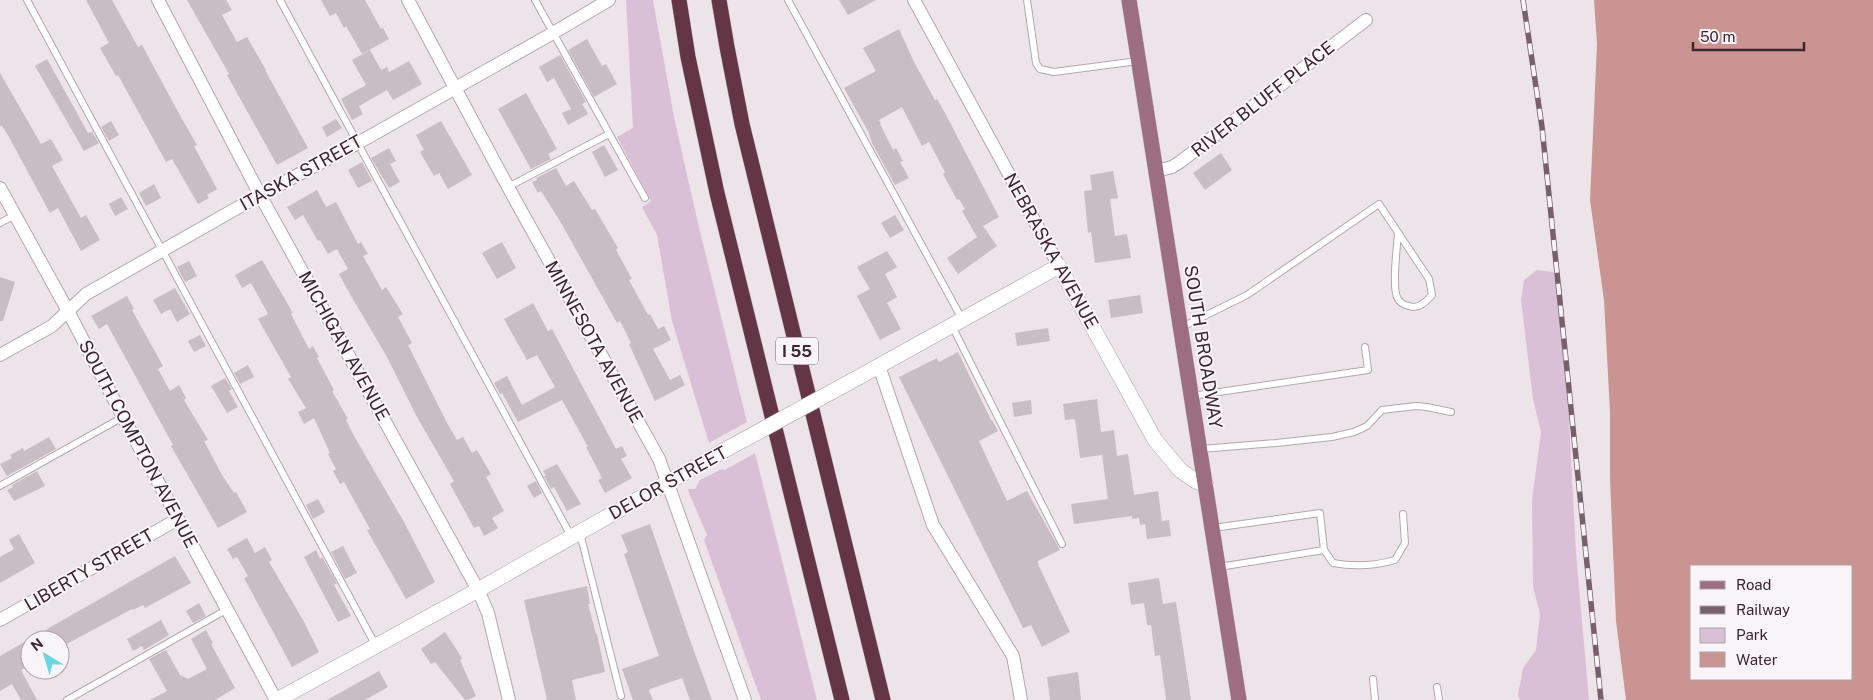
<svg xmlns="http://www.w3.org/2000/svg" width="1873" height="700" font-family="'Public Sans',sans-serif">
  <rect width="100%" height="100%" fill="#ece4e9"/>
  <g fill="#dac0d7">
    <path d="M626,0H653L674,117L697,219L747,422L709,443L672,321L657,235L642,207L651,201L617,137L633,128Z"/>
    <path d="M1537,270L1553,272L1562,285L1576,553L1589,700H1520L1518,695L1523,668L1536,650L1540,614L1533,587L1532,500L1541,432L1533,399L1521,300L1524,280Z"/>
    <path d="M755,453L817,700H761L704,540L707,535L689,493L688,489H695L700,480L722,469L725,470Z"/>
  </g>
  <path fill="#ca9493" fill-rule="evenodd" d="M1594,0H1873V700H1626L1616,621L1610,479V412L1604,300L1590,200L1597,44ZM1692,566H1852V679H1692Z"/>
  <g fill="#c9bdc4">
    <path d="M86,0H112L138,47L142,45L182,119L197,145L194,146L217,189L207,195L209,198L198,204L172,159L166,162L118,75L116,76L100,48L109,43Z"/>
    <path d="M187,0H226L232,10L222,15L237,42L247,37L266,70H265L308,148L277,165L227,75L229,74Z"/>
    <path d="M321,0H365L381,29L383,28L389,39L362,54L346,26L344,28L336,13L330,16Z"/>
    <path d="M839,0H876L848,15Z"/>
    <path d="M899,29L914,62L935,100L937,99L945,113L999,217L983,226L997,246L958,274L947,258L977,237L962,211L965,209L959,199L957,200L943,174L945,172L929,142L922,146L902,107L879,120L881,123L880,124L893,150L896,148L903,161L900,162L909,178L895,185L872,143L869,133L844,88L876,71L863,48Z"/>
    <path d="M587,39L602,66L606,64L617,84L594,97L568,50Z"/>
    <path d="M370,50L381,70L387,67L389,72L409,61L422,84L393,100L387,90L359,106L363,114L352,120L341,99L366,85L352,60Z"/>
    <path d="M560,55L586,102L582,104L588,114L568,125L562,113L571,109L554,78L547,82L539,67Z"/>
    <path d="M47,59L88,133L92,132L99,143L84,151L35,66Z"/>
    <path d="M0,73L41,144L51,139L63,160L52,166L81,218L86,215L100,240L81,251L58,208L50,213L9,137L2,126H0Z"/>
    <path d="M526,93L557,149L548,154L551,159L531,169L498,109Z"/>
    <path d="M336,119L342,128L327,137L322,127Z"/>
    <path d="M111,121L119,135L109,141L101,127Z"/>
    <path d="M441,121L472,175L448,189L439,173L434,176L420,152L424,150L416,135Z"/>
    <path d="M604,145L618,170L605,177L592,152Z"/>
    <path d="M389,148L396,161L390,164L400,182L389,188L371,158Z"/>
    <path d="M1221,153L1232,170L1205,190L1193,173Z"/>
    <path d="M362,162L372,181L358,188L348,170Z"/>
    <path d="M556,168L566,186L574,181L592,210L595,209L618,248L616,250L632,279L629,280L648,315L650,314L658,329L664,326L671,340L653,349L670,380L680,375L685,385L655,401L629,344L631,343L620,321L617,323L560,221L541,191L538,193L532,182L537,180L536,178Z"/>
    <path d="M1113,171L1118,198L1110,199L1115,236L1127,234L1131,258L1095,263L1091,232L1088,233L1084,191L1092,190L1090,175Z"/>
    <path d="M154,184L161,198L146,206L139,193Z"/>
    <path d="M317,190L326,207L336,202L358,244L361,242L368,254L363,256L382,290L386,287L403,314L398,317L412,343L408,345L446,421L457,440L463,437L472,453L477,450L491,474L486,477L504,511L492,518L498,528L484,536L479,526L474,528L450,484L454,481L417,417L387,357L347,289L339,274L348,269L337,249L328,254L320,240L318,241L303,215L295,220L287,207Z"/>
    <path d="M121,197L128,209L115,216L109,204Z"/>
    <path d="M895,215L904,230L890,238L881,223Z"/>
    <path d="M502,242L516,268L497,279L482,253Z"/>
    <path d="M887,251L897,267L885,274L897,297L887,303L901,329L880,340L857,296L870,289L857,267Z"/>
    <path d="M262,260L293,313L291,314L309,349L313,346L319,357L317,358L334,390L332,391L348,419L346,420L354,436L404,522L435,582L406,599L367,530L370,529L344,482L340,484L333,471L336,469L328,454L330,453L314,418L304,424L298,412L306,408L288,379L291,377L258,319L268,314L251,283L242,288L235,275Z"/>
    <path d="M189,261L197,276L185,282L177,267Z"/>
    <path d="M0,277L15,282L3,321H0Z"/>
    <path d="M175,288L190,314L177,322L170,309L161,314L153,300Z"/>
    <path d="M1140,295L1143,313L1111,318L1108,300Z"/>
    <path d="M127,296L134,309L132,310L163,366L158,369L170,391L179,385L186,398L184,400L208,440L204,441L222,475L234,493L236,492L247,512L218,528L171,446L173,445L107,324L99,329L91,316Z"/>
    <path d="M533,303L548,331L552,329L616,449L622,446L627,456L621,459L632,478L605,493L598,480L602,478L586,447H588L562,400L518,422L502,393L500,394L494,383L507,376L522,405L555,387L537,355L527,360L504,319Z"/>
    <path d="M1048,328L1050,341L1017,346L1015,333Z"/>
    <path d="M200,335L206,346L194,352L188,341Z"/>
    <path d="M958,352L991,420H992L998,431L979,441L1007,501L1027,491L1060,550L1038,561V564L1070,632L1042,647L1031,625L1023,628L899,377L937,358L939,362Z"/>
    <path d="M248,365L254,377L240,384L234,373Z"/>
    <path d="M225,378L232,389L229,391L238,407L227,413L211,386Z"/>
    <path d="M1097,399L1101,432L1114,430L1117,456L1128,454L1134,495L1158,491L1162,521L1169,520L1171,536L1147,539L1145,524L1140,525L1139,518L1132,519V516L1074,524L1071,504L1108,499L1102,455L1080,458L1075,419L1065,420L1063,404Z"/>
    <path d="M1031,400L1032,414L1014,417L1012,403Z"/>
    <path d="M49,437L56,449L7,476L0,464L12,458L10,455L23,448L24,451Z"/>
    <path d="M557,464L581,504L567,511L554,487L551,489L544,476H546L543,471Z"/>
    <path d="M37,471L45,486L14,501L7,490L13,487L12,485Z"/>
    <path d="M536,481L542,493L534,498L527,486Z"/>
    <path d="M318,499L325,512L313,519L306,505Z"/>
    <path d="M650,524L690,640L712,700H690L682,678L650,689L649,691L653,700H633L622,669L659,656L624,554L628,552L621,535Z"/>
    <path d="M19,534L35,563L0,583V557L14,549L9,540Z"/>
    <path d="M247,538L255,553L265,547L272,560L269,562L303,620L319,652L292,667L244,578L248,576L237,557L233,559L227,549Z"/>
    <path d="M343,546L357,573L345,579L331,552Z"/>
    <path d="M316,550L320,559L322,557L337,583L334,585L351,616L338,622L304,557Z"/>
    <path d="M175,556L191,583L145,608L143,605L133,610L132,609L61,647L60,640H30V665L21,670L37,700H21L12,684L0,691V656Z"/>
    <path d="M1159,578L1163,604L1176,602L1191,700H1166L1160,655L1155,656L1151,625H1147L1144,603L1131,605L1128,583Z"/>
    <path d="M587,586L590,604H588L596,634H597L605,672L572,680L576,700H547L524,600Z"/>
    <path d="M199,603L206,616L193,623L186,611Z"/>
    <path d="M161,620L169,635L144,650L142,646L133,651L127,639Z"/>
    <path d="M206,630L213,643L211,644L235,688L215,700H150L167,691L149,659L166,650L180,675L188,679L207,669L191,639Z"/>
    <path d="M445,632L462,658L460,660L476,696L468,700H465L435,662L431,664L421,649Z"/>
    <path d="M379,671L388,687L365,700H327Z"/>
    <path d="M1078,672L1081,700H1050L1047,677Z"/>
  </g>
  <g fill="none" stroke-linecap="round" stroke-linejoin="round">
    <defs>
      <g id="lane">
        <path d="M27,0L376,646"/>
        <path d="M280,0L571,536"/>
        <path d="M535,0L645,198"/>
        <path d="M788,0L962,319"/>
        <path d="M1027,0L1036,63L1040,69L1054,72L1138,61"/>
        <path d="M508,187L609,134"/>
        <path d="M0,223L15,215"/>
        <path d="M952,326L1062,544"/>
        <path d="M1182,327L1247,295L1379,204L1429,279L1432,295C1426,302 1418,310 1409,306C1404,305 1399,302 1397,297C1392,284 1397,248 1398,233"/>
        <path d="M1192,396L1368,370L1365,347"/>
        <path d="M1201,449L1276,443L1332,437L1354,432L1367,426L1382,410L1416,406L1427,407L1451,412"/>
        <path d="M0,486L123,417"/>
        <path d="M1213,528L1320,513L1324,550L1219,567"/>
        <path d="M580,533L621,696"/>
        <path d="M1324,550L1333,563C1354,567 1374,566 1395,560L1405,543L1403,514"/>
        <path d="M1373,679L1375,700"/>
        <path d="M1437,687L1439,700"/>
        <path d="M67,700L226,610"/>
      </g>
      <g id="street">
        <path d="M158,0L260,195L478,590L488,613L509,700"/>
        <path d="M408,0L508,187L659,459L745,700"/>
        <path d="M914,0L1059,266"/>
        <path d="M1156,171L1172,167L1180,162L1366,20"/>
        <path d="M0,188L68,311L123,417L276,700"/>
        <path d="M0,355L52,326L86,294L260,195L358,143L553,33L609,0"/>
        <path d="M879,366L933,525L1013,656L1021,700"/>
        <path d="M0,620L178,519"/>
      </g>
      <g id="secondary">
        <path d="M859,377L1059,266L1155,440L1180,470L1194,480L1206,485"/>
        <path d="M277,700L478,590L723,451"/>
      </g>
      <path id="primary" d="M1129,0L1239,700"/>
      <g id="highway">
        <path d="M679,0L688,57L717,193L842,700"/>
        <path d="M719,0L727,47L742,124L883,700"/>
      </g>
    </defs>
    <use href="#lane" stroke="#b4a7ad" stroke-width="8"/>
    <use href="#street" stroke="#b4a7ad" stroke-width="14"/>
    <use href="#secondary" stroke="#b3a1aa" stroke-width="16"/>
    <use href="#primary" stroke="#c8c2c5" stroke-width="16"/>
    <use href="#highway" stroke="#c8c2c5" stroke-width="16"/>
    <use href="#lane" stroke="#fff" stroke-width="6"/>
    <use href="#street" stroke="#fff" stroke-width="12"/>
    <use href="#secondary" stroke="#fff" stroke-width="15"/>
    <use href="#primary" stroke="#9c6e80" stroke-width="15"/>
    <use href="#highway" stroke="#643545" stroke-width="15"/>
    <defs>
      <path id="rail" d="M1523,0L1542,127L1601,700"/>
    </defs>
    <use href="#rail" stroke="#77606a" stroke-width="5.5"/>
    <use href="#rail" stroke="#f9f4f7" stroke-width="4" stroke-dasharray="11" stroke-linecap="butt"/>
    <defs>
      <path id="secondary-bridge" d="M723,451L859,377"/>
    </defs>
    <use href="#secondary-bridge" stroke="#b3a1aa" stroke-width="16" stroke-linecap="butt"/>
    <use href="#secondary-bridge" stroke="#fff" stroke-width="15"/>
  </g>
  <g text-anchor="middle" stroke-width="4" stroke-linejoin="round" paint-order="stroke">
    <rect fill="#f9f4f7" stroke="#75646b" stroke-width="1" x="776" y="337.5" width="42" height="27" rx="4"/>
    <g font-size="16" font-weight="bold" fill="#3c262f">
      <text x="797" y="357">I 55</text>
    </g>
    <g font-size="18" fill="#3c262f" stroke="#f9f4f7">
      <text transform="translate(1263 99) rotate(-38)" y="6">RIVER BLUFF PLACE</text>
      <text transform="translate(301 173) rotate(-29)" y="6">ITASKA STREET</text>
      <text transform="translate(1051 251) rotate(61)" y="6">NEBRASKA AVENUE</text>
      <text transform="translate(594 342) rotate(61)" y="6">MINNESOTA AVENUE</text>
      <text transform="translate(344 346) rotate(61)" y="6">MICHIGAN AVENUE</text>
      <text transform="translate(1203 347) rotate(81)" y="6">SOUTH BROADWAY</text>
      <text transform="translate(138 444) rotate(62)" y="6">SOUTH COMPTON AVENUE</text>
      <text transform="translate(668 483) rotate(-29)" y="6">DELOR STREET</text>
      <text transform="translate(89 570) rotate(-30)" y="6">LIBERTY STREET</text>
    </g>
  </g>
  <rect x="1690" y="565" width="162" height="115" fill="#f9f4f7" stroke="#ada2a7"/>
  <rect x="1700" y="581" width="25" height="8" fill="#9c6e80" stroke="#ada2a7"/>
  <text x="1736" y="590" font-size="15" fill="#3c262f">Road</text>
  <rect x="1700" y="606" width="25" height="8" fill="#77606a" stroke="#ada2a7"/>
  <text x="1736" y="615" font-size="15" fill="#3c262f">Railway</text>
  <rect x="1700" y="628" width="25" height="15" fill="#dac0d7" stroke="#ada2a7"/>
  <text x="1736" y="640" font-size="15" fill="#3c262f">Park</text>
  <rect x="1700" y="652" width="25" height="15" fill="#ca9493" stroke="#ada2a7"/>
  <text x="1736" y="665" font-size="15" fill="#3c262f">Water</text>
  <g transform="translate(45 655) rotate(322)"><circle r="24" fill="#f9f4f7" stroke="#ada2a7"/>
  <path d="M0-4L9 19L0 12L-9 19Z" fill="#6cd6e2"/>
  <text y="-8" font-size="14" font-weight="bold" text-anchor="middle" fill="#3c262f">N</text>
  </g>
  <path d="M1693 42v8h111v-8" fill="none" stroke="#3c262f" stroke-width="2.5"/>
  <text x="1700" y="42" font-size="15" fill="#3c262f" stroke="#f9f4f7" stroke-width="4" paint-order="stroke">50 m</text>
</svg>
